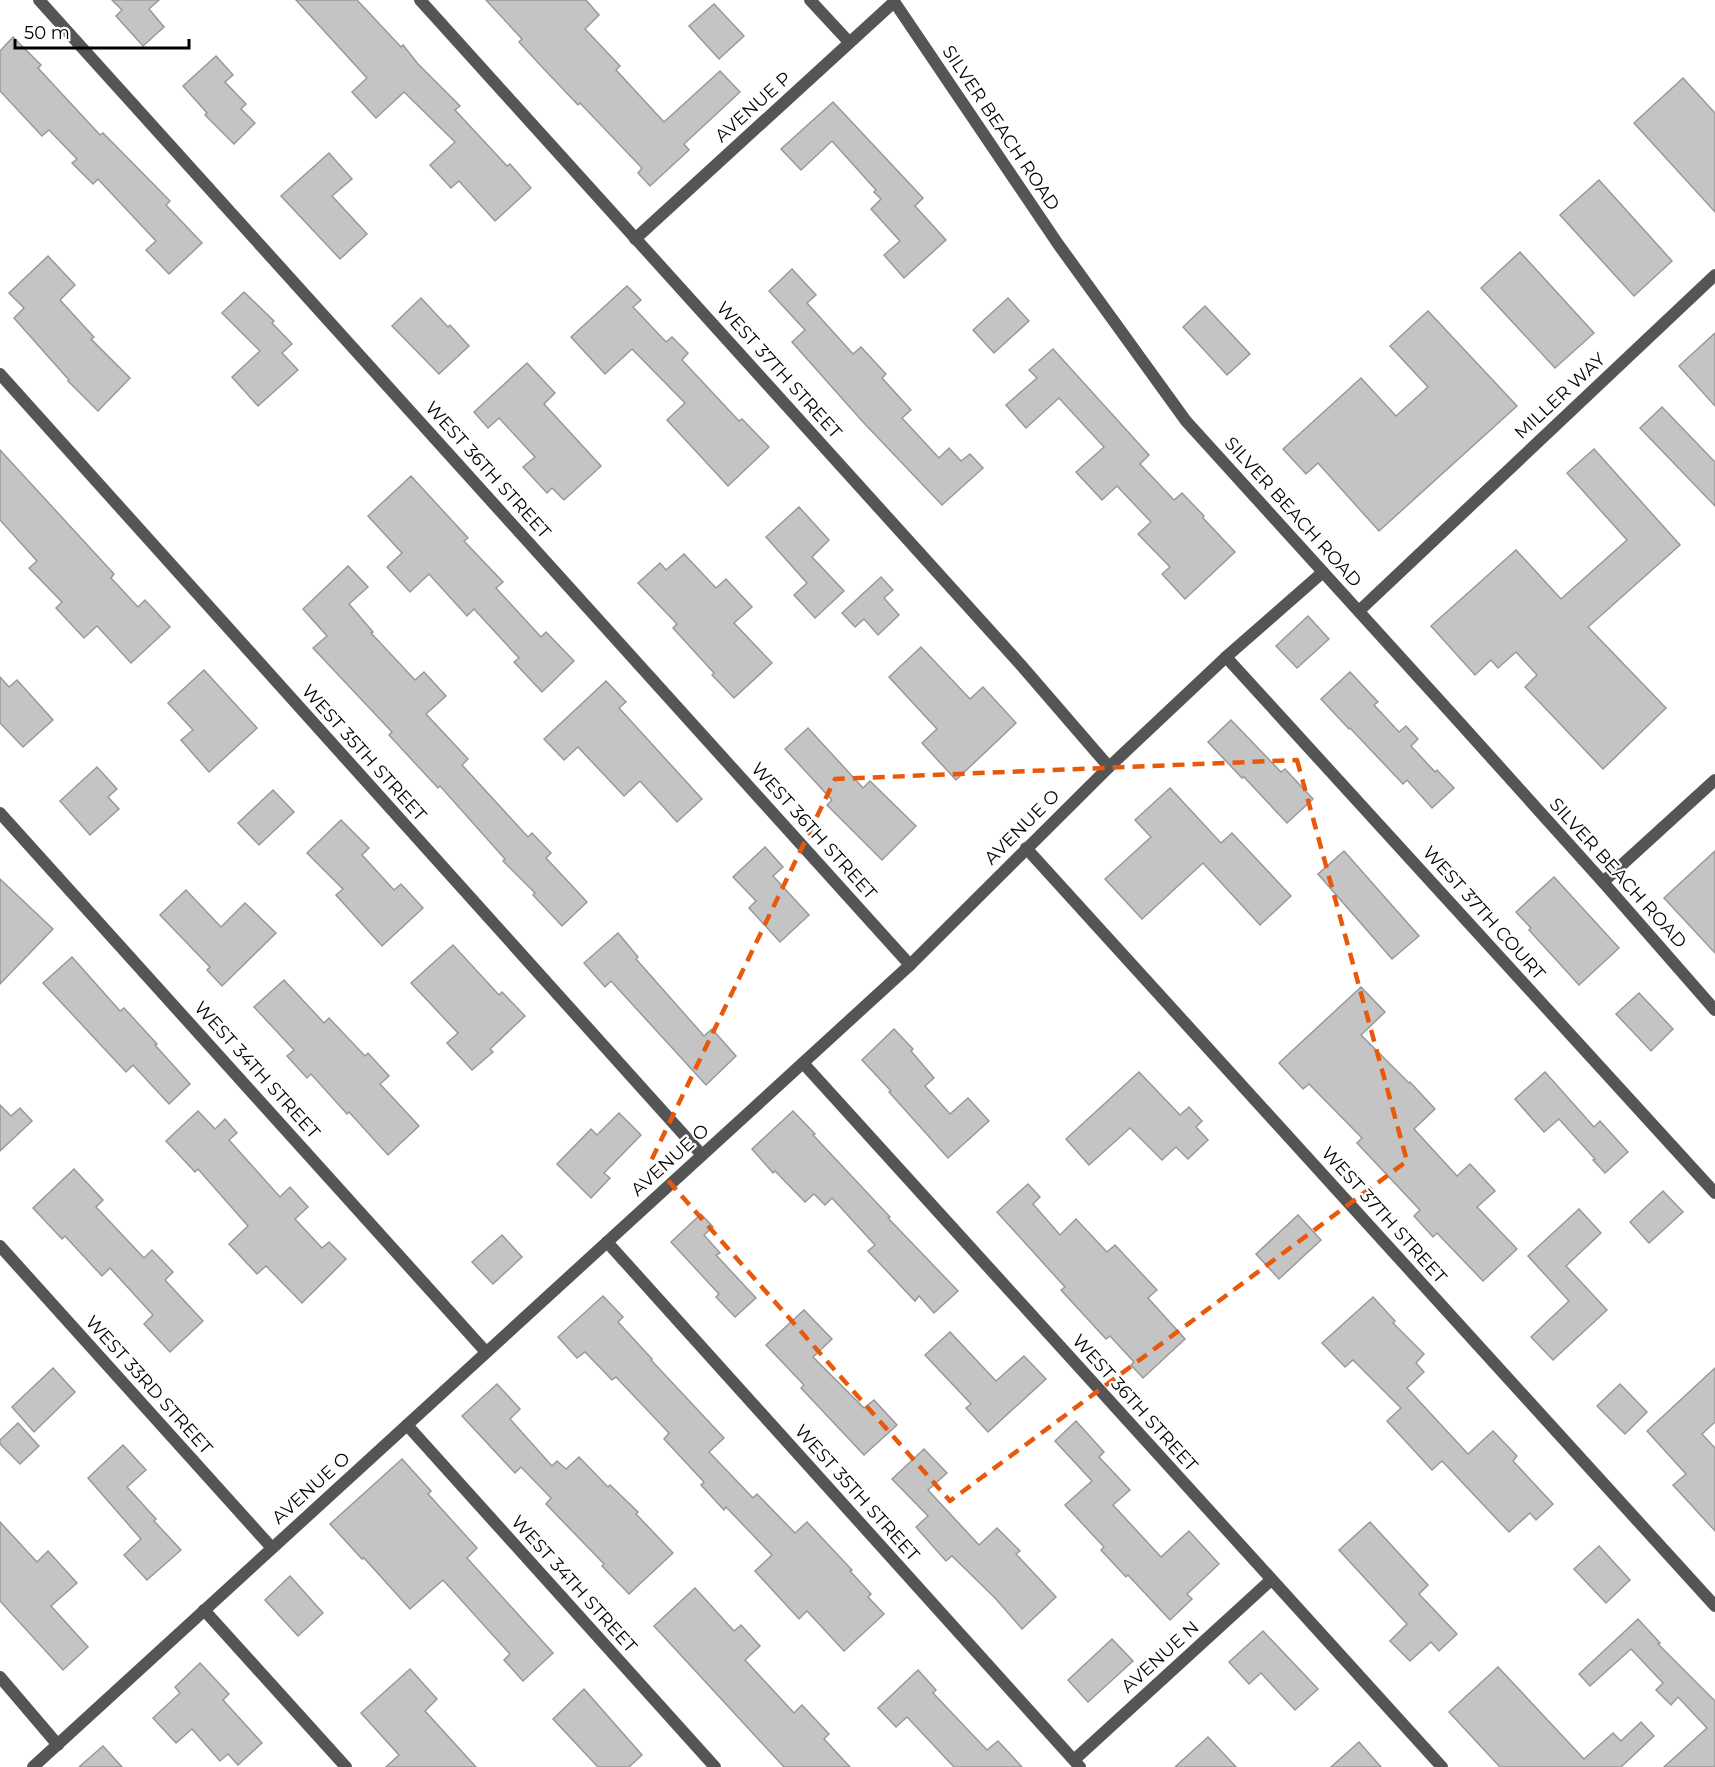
<svg xmlns="http://www.w3.org/2000/svg" width="1715" height="1767" font-family="Montserrat,sans-serif">
  <rect width="100%" height="100%" fill="#fff"/>
  <g fill="#c4c4c4" stroke="#999" stroke-width="1.5">
    <path d="M112,0H159L149,9L164,27L143,46L116,16L122,10Z"/>
    <path d="M296,0H357L401,47L403,45L418,64L460,106L455,110L507,166L510,164L531,188L495,221L459,181L451,188L430,165L455,142L404,92L376,118L352,92L367,78Z"/>
    <path d="M486,0H586L599,15L585,29L620,66L616,70L664,122L720,71L740,92L684,144L689,150L650,186L638,173L642,168L580,103L578,105L542,67L519,42L522,39Z"/>
    <path d="M714,4L744,36L719,59L689,26Z"/>
    <path d="M13,37L41,65L38,68L100,135L103,133L170,201L166,205L202,243L169,274L146,250L156,241L98,179L93,184L72,163L77,159L49,130L42,136L0,91V51Z"/>
    <path d="M216,56L233,75L225,82L246,104L241,109L255,123L234,144L205,115L207,113L183,86Z"/>
    <path d="M1683,78L1715,113V212L1634,123Z"/>
    <path d="M833,102L923,198L915,206L946,240L904,278L884,255L900,241L871,209L881,199L874,192L876,190L832,141L801,170L781,149Z"/>
    <path d="M329,153L352,179L332,196L367,234L340,259L281,196Z"/>
    <path d="M1599,180L1672,261L1634,296L1560,215Z"/>
    <path d="M1520,252L1594,333L1555,368L1481,288Z"/>
    <path d="M48,256L75,285L60,300L94,337L91,339L130,378L98,411L68,381L69,380L14,318L24,308L9,293Z"/>
    <path d="M792,269L816,295L807,303L853,354L861,347L886,374L882,378L911,410L902,418L939,458L949,448L961,461L970,454L983,468L942,505L863,422L792,342L805,330L769,291Z"/>
    <path d="M627,286L641,300L633,307L666,342L672,337L688,353L682,360L739,421L742,419L769,447L728,486L667,420L685,403L632,349L605,374L571,337Z"/>
    <path d="M244,292L274,321L272,323L292,344L282,353L298,370L258,406L232,377L260,351L222,313Z"/>
    <path d="M421,298L448,327L450,325L469,346L439,374L392,326Z"/>
    <path d="M1008,298L1029,321L994,353L973,330Z"/>
    <path d="M1205,306L1250,354L1227,375L1183,327Z"/>
    <path d="M1428,311L1517,406L1379,531L1318,463L1306,474L1283,449L1361,378L1396,416L1428,387L1390,346Z"/>
    <path d="M1715,333V406L1679,366Z"/>
    <path d="M1053,349L1149,455L1140,464L1174,500L1182,493L1204,516L1203,518L1235,552L1185,599L1162,574L1170,567L1138,534L1151,522L1117,486L1102,500L1076,472L1104,447L1059,398L1026,428L1006,405L1037,378L1029,370Z"/>
    <path d="M527,363L555,393L544,404L601,466L564,500L552,488L547,493L523,467L535,457L499,418L488,428L474,412Z"/>
    <path d="M1662,407L1715,462V506L1640,428Z"/>
    <path d="M1594,449L1680,545L1588,627L1666,708L1603,769L1525,687L1537,675L1516,652L1498,668L1491,660L1475,675L1431,626L1516,550L1561,599L1627,540L1567,473Z"/>
    <path d="M0,450L114,574L111,578L138,607L145,600L170,627L131,663L97,626L84,638L56,608L62,602L29,568L37,561L0,520Z"/>
    <path d="M411,476L468,538L464,541L503,582L496,588L541,637L546,632L574,661L542,692L514,662L519,658L474,609L467,616L429,574L410,592L387,567L402,553L368,516Z"/>
    <path d="M799,507L829,540L812,557L844,591L815,618L794,595L807,583L766,537Z"/>
    <path d="M684,554L716,588L726,579L752,607L734,623L772,663L734,698L712,675L714,673L673,628L677,624L638,583L660,563L666,570Z"/>
    <path d="M348,566L368,587L349,604L373,632L371,633L415,680L424,672L446,696L426,714L468,759L462,765L528,837L532,833L551,853L546,858L587,902L562,926L533,895L535,893L503,861L505,859L440,786L438,788L389,735L392,732L313,648L327,636L303,609Z"/>
    <path d="M881,577L893,590L884,598L899,615L878,635L864,619L855,627L842,613Z"/>
    <path d="M1308,616L1329,639L1297,668L1276,646Z"/>
    <path d="M921,647L970,699L983,687L1016,723L956,780L922,743L937,729L889,677Z"/>
    <path d="M204,670L257,728L209,772L181,740L193,730L168,703Z"/>
    <path d="M1350,672L1378,702L1374,705L1399,732L1406,726L1418,739L1411,746L1435,772L1437,770L1454,788L1432,808L1407,780L1403,784L1350,728L1349,729L1321,699Z"/>
    <path d="M0,677L9,687L17,680L53,720L23,747L0,723Z"/>
    <path d="M606,681L626,702L619,708L702,799L677,822L640,781L624,796L578,747L564,760L544,739Z"/>
    <path d="M1231,720L1281,772L1285,769L1313,799L1287,823L1244,777L1242,778L1208,742Z"/>
    <path d="M808,728L863,788L870,781L916,826L882,860L827,805L832,800L785,749Z"/>
    <path d="M97,767L117,789L108,797L119,809L90,835L60,801Z"/>
    <path d="M1170,788L1221,843L1232,833L1291,896L1260,925L1203,863L1142,919L1105,879L1151,837L1135,820Z"/>
    <path d="M273,790L294,812L259,845L238,823Z"/>
    <path d="M341,820L369,848L362,855L394,890L401,884L423,908L382,946L336,895L343,889L307,853Z"/>
    <path d="M765,847L783,867L773,876L809,915L780,942L749,908L756,901L733,877Z"/>
    <path d="M1344,851L1419,936L1392,959L1318,874Z"/>
    <path d="M1715,851V953L1664,898Z"/>
    <path d="M1554,877L1619,948L1579,985L1529,930L1531,928L1516,912Z"/>
    <path d="M0,879L53,929L0,984Z"/>
    <path d="M186,890L221,927L245,903L276,933L222,986L207,970L210,967L160,915Z"/>
    <path d="M618,933L638,957L636,959L704,1036L712,1029L736,1056L706,1085L611,981L605,987L584,963Z"/>
    <path d="M453,945L499,995L502,992L525,1016L490,1049L493,1052L472,1070L447,1043L458,1033L411,983Z"/>
    <path d="M72,957L120,1011L124,1008L157,1044L155,1045L190,1084L169,1104L133,1065L126,1072L43,983Z"/>
    <path d="M284,980L324,1023L329,1018L365,1056L368,1053L389,1076L380,1084L419,1126L388,1155L349,1112L347,1114L311,1074L307,1078L287,1056L294,1050L254,1007Z"/>
    <path d="M1361,987L1385,1012L1361,1035L1409,1083L1410,1082L1435,1109L1414,1129L1457,1176L1470,1164L1495,1191L1477,1207L1517,1249L1483,1281L1437,1233L1433,1237L1414,1216L1420,1210L1357,1143L1362,1138L1309,1084L1303,1089L1279,1063Z"/>
    <path d="M1639,993L1673,1029L1651,1051L1616,1014Z"/>
    <path d="M894,1029L913,1049L911,1051L934,1078L925,1086L950,1114L968,1098L989,1121L948,1158L889,1092L891,1091L862,1060Z"/>
    <path d="M1139,1072L1180,1115L1189,1107L1202,1121L1196,1127L1208,1140L1188,1159L1176,1147L1162,1160L1130,1128L1089,1165L1066,1139Z"/>
    <path d="M1545,1072L1594,1127L1600,1121L1628,1152L1605,1173L1593,1160L1595,1159L1559,1119L1544,1132L1515,1099Z"/>
    <path d="M0,1105L11,1116L20,1108L32,1121L0,1151Z"/>
    <path d="M198,1111L215,1129L225,1119L237,1133L229,1140L280,1197L290,1187L308,1207L295,1219L322,1248L329,1242L346,1259L302,1303L266,1266L257,1274L229,1244L248,1226L198,1169L195,1172L166,1141Z"/>
    <path d="M793,1111L815,1134L813,1135L890,1217L888,1218L958,1291L934,1313L919,1296L915,1301L868,1251L875,1245L832,1198L825,1205L814,1194L805,1202L775,1171L773,1173L752,1149Z"/>
    <path d="M619,1113L641,1135L604,1173L610,1178L591,1198L557,1164L591,1129L597,1135Z"/>
    <path d="M74,1169L103,1200L96,1207L144,1258L152,1250L173,1272L165,1280L203,1321L170,1352L144,1324L153,1315L110,1268L102,1276L65,1236L62,1239L33,1208Z"/>
    <path d="M1028,1184L1040,1197L1033,1204L1060,1235L1076,1219L1107,1252L1115,1245L1157,1290L1148,1298L1185,1339L1143,1378L1131,1365L1134,1362L1110,1336L1106,1339L1061,1290L1065,1287L997,1212Z"/>
    <path d="M1663,1191L1683,1212L1649,1243L1630,1222Z"/>
    <path d="M1579,1209L1601,1233L1566,1266L1607,1310L1553,1360L1531,1337L1569,1301L1528,1256Z"/>
    <path d="M701,1214L713,1227L704,1235L720,1253L716,1255L756,1298L735,1317L716,1297L719,1294L671,1242Z"/>
    <path d="M1298,1215L1321,1240L1279,1279L1256,1254Z"/>
    <path d="M502,1235L522,1257L493,1284L472,1262Z"/>
    <path d="M603,1296L623,1317L618,1322L652,1359L651,1360L724,1438L709,1452L753,1498L757,1494L795,1533L807,1522L852,1570L850,1571L871,1594L868,1597L884,1614L844,1651L807,1611L799,1619L755,1571L772,1555L726,1507L724,1510L701,1485L704,1482L664,1439L669,1433L616,1377L612,1380L585,1352L577,1358L558,1337Z"/>
    <path d="M1373,1297L1395,1321L1393,1323L1424,1354L1416,1363L1424,1372L1407,1388L1468,1454L1493,1431L1517,1456L1513,1461L1553,1504L1536,1520L1530,1513L1509,1532L1442,1461L1432,1470L1387,1421L1401,1408L1353,1360L1345,1367L1322,1343Z"/>
    <path d="M804,1310L832,1339L813,1357L864,1408L874,1400L897,1425L864,1455L801,1388L804,1385L766,1345Z"/>
    <path d="M950,1332L996,1381L1024,1356L1046,1379L988,1432L966,1408L971,1404L925,1355Z"/>
    <path d="M53,1368L75,1392L34,1432L12,1407Z"/>
    <path d="M1715,1368V1422L1702,1434L1715,1448V1531L1673,1485L1686,1474L1647,1431Z"/>
    <path d="M497,1384L520,1409L510,1419L552,1466L557,1461L566,1469L579,1457L608,1487L610,1485L638,1512L636,1514L673,1553L629,1594L602,1566L604,1564L546,1504L551,1498L521,1467L515,1473L462,1416Z"/>
    <path d="M1620,1384L1647,1412L1625,1434L1597,1406Z"/>
    <path d="M1076,1421L1104,1452L1099,1457L1130,1490L1113,1505L1161,1557L1189,1531L1219,1564L1187,1594L1192,1599L1170,1620L1128,1575L1126,1577L1101,1550L1104,1547L1065,1505L1092,1481L1055,1441Z"/>
    <path d="M18,1423L39,1446L20,1464L0,1444V1440Z"/>
    <path d="M123,1445L146,1470L127,1487L156,1519L154,1521L181,1550L147,1580L124,1555L141,1539L88,1478Z"/>
    <path d="M924,1449L947,1473L928,1490L979,1545L997,1528L1020,1551L1016,1554L1056,1597L1022,1629L995,1598L952,1556L946,1561L916,1527L928,1516L892,1479Z"/>
    <path d="M402,1459L431,1491L428,1494L477,1548L467,1558L553,1653L523,1681L504,1660L510,1654L443,1580L410,1609L364,1558L362,1559L330,1524Z"/>
    <path d="M0,1522L37,1562L48,1551L77,1583L51,1606L88,1647L63,1670L0,1601Z"/>
    <path d="M1370,1522L1428,1585L1419,1594L1457,1634L1439,1651L1431,1642L1410,1661L1390,1641L1407,1624L1339,1550Z"/>
    <path d="M1599,1546L1630,1580L1606,1603L1574,1569Z"/>
    <path d="M290,1576L323,1613L298,1636L265,1600Z"/>
    <path d="M695,1588L734,1631L741,1625L760,1646L745,1660L794,1713L802,1705L829,1734L824,1739L850,1767H784L654,1626Z"/>
    <path d="M1638,1619L1660,1643L1658,1644L1715,1701V1767H1664L1707,1728L1678,1697L1671,1705L1656,1690L1663,1683L1631,1649L1590,1686L1579,1674Z"/>
    <path d="M1263,1631L1318,1689L1295,1710L1261,1673L1249,1684L1229,1662Z"/>
    <path d="M1112,1639L1133,1661L1088,1702L1068,1680Z"/>
    <path d="M200,1663L229,1694L223,1700L262,1743L238,1765L228,1754L220,1761L192,1729L176,1743L153,1718L180,1693L175,1687Z"/>
    <path d="M1498,1667L1584,1759L1613,1733L1621,1741L1641,1722L1654,1736L1621,1767H1500L1449,1712Z"/>
    <path d="M410,1669L437,1699L425,1711L476,1767H386L399,1755L361,1713Z"/>
    <path d="M918,1670L936,1690L933,1693L987,1750L998,1741L1022,1767H954L907,1717L896,1727L878,1708Z"/>
    <path d="M584,1689L642,1755L629,1767H598L553,1719Z"/>
    <path d="M1208,1737L1236,1767H1175Z"/>
    <path d="M1359,1742L1381,1767H1331Z"/>
    <path d="M103,1746L122,1767H79Z"/>
  </g>
  <g fill="none" stroke-linecap="round" stroke-linejoin="round">
    <g stroke="#555" stroke-width="12">
      <path d="M39,0L910,965"/>
      <path d="M420,0L1020,664L1109,767"/>
      <path d="M635,239L894,2"/>
      <path d="M0,374L702,1155"/>
      <path d="M1359,611L1715,275"/>
      <path d="M1226,657L1715,1193"/>
      <path d="M0,813L486,1352"/>
      <path d="M1026,848L1715,1606"/>
      <path d="M1603,882L1715,780"/>
      <path d="M803,1063L1442,1767"/>
      <path d="M607,1242L1080,1767"/>
      <path d="M0,1246L272,1548"/>
      <path d="M407,1425L715,1767"/>
      <path d="M204,1610L346,1767"/>
      <path d="M0,1677L58,1745"/>
      <path d="M1074,1760L1271,1580"/>
      <path d="M33,1767L910,965L1109,767L1226,657L1323,572"/>
    </g>
    <g stroke="#555" stroke-width="12">
      <path d="M810,0L849,42"/>
      <path d="M893,0L1058,244L1186,421L1460,723L1603,882L1715,1010"/>
    </g>
  </g>
  <path fill="none" stroke="#e8590c" stroke-width="4.5" stroke-dasharray="12 8" stroke-linejoin="round" d="M1297,760L1407,1161L950,1501L651,1161L835,779Z"/>
  <g text-anchor="middle" stroke-width="4.5" stroke-linejoin="round" paint-order="stroke">
    <g font-size="18" fill="#000" stroke="#fff">
      <text transform="translate(753 107) rotate(-42)" y="6">AVENUE P</text>
      <text transform="translate(1001 128) rotate(56)" y="6">SILVER BEACH ROAD</text>
      <text transform="translate(779 370) rotate(48)" y="6">WEST 37TH STREET</text>
      <text transform="translate(1560 396) rotate(-43)" y="6">MILLER WAY</text>
      <text transform="translate(488 470) rotate(48)" y="6">WEST 36TH STREET</text>
      <text transform="translate(1293 512) rotate(48)" y="6">SILVER BEACH ROAD</text>
      <text transform="translate(364 753) rotate(48)" y="6">WEST 35TH STREET</text>
      <text transform="translate(1022 827) rotate(-45)" y="6">AVENUE O</text>
      <text transform="translate(814 831) rotate(48)" y="6">WEST 36TH STREET</text>
      <text transform="translate(1618 873) rotate(48)" y="6">SILVER BEACH ROAD</text>
      <text transform="translate(1484 913) rotate(48)" y="6">WEST 37TH COURT</text>
      <text transform="translate(257 1070) rotate(48)" y="6">WEST 34TH STREET</text>
      <text transform="translate(670 1160) rotate(-42)" y="6">AVENUE O</text>
      <text transform="translate(1384 1215) rotate(48)" y="6">WEST 37TH STREET</text>
      <text transform="translate(149 1385) rotate(48)" y="6">WEST 33RD STREET</text>
      <text transform="translate(1135 1403) rotate(48)" y="6">WEST 36TH STREET</text>
      <text transform="translate(311 1488) rotate(-42)" y="6">AVENUE O</text>
      <text transform="translate(857 1493) rotate(48)" y="6">WEST 35TH STREET</text>
      <text transform="translate(574 1584) rotate(48)" y="6">WEST 34TH STREET</text>
      <text transform="translate(1160 1657) rotate(-42)" y="6">AVENUE N</text>
    </g>
  </g>
  <path d="M15 39v9h174v-9" fill="none" stroke="#000000" stroke-width="3"/>
  <text x="24" y="39" font-size="18" fill="#000000" stroke="#ffffff" stroke-width="4.5" paint-order="stroke">50 m</text>
</svg>
